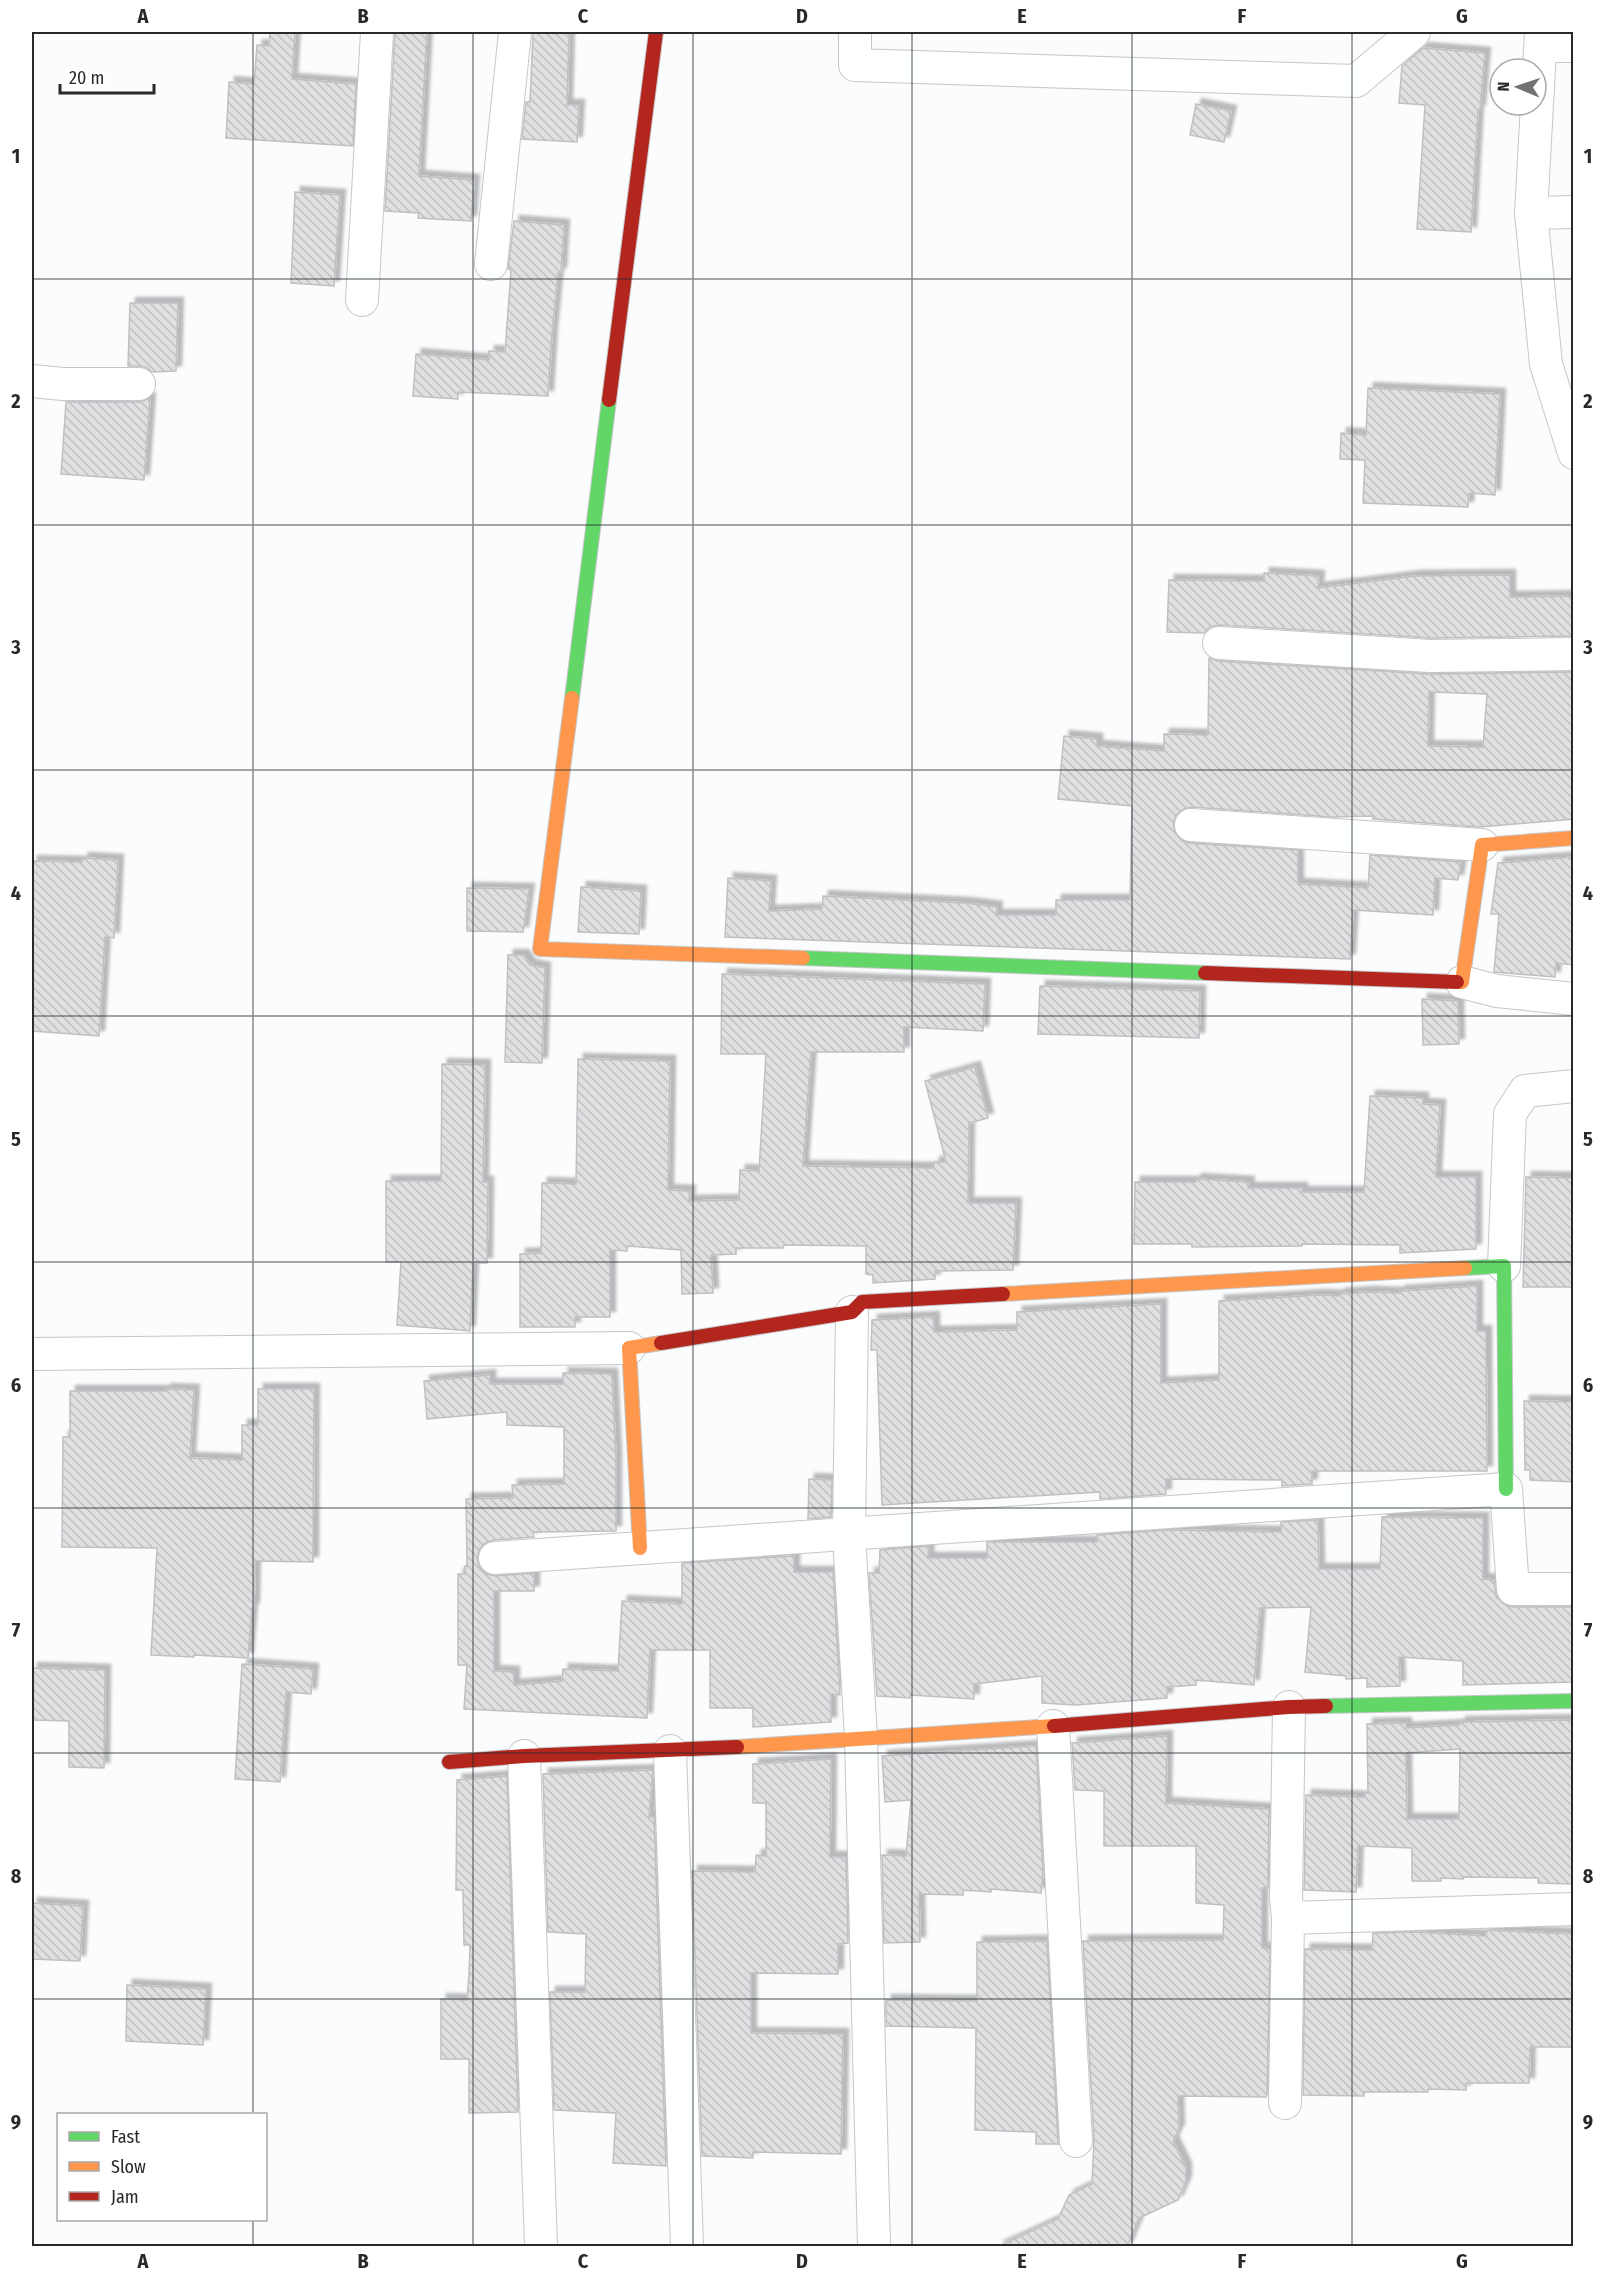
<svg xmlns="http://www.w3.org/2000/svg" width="1605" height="2278" font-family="'Fira Sans Condensed',sans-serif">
  <defs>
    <pattern id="building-back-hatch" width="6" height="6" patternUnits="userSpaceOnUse" patternTransform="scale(1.5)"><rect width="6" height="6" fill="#e0e0e2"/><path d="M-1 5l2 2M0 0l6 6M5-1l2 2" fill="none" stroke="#c0c0c2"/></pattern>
    <filter id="shadow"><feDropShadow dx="5.5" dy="-5.5" stdDeviation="1.5" flood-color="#0004"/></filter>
  </defs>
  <rect width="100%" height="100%" fill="#fbfcfe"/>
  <g fill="url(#building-back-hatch)" stroke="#bec0c2" stroke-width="1.5" fill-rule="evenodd" filter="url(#shadow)">
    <path d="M270,32H295L292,79L356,84L353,146L226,138L229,82L254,84L257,45L269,46Z"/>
    <path d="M395,32H427L419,176L474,180L471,221L418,218L419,213L385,211Z"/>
    <path d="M533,32H569L567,105H579L577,142L522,139L526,102H530Z"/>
    <path d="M1423,48L1485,53L1480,110H1478L1471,232L1417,229L1425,105L1399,103L1402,66Z"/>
    <path d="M1196,104L1231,111L1224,142L1190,135Z"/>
    <path d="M295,192L340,195L334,286L291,283Z"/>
    <path d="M514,221L564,225L561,273H558L552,333L548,396L458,392V399L413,396L416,354L489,360V351L505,352L511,270L508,269Z"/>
    <path d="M130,303H178L176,371L152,372L147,368L140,366H128Z"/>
    <path d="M1368,388L1500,394L1495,495L1469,493L1468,507L1363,503L1365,460L1340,459L1341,433L1366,435Z"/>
    <path d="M150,398L144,480L61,474L66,402H139Z"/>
    <path d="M1264,573L1319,576L1318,588L1415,576L1510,575V597L1574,596V636L1430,638L1220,625L1210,627L1204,633L1167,632L1169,580L1264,581Z"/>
    <path d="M1209,658L1218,661L1429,674L1574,672V819L1479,827L1373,819V816L1332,817L1192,807L1184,809L1176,815L1173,823L1175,832L1181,840L1189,843L1298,850V884L1368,888L1370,855L1461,862L1458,880L1435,878L1433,915L1353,910L1350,959L725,937L728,878L771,881L769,911L822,909L823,896L965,903L997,907L996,915H1056V900H1130L1132,806L1058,799L1064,736L1097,739V746L1164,751V734L1208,735ZM1429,692L1487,694L1483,747L1428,746Z"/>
    <path d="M1574,857V965L1556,963L1555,977L1494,972L1499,914H1491L1498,863Z"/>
    <path d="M83,858L118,860L114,938L105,937L99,1036L32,1031V861L82,862Z"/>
    <path d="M581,887L641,891L639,934L578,932Z"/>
    <path d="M467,888L529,889L523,932L467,931Z"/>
    <path d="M508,955H523L530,965L545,968L542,1063L505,1062Z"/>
    <path d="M722,974L985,984L983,1031L904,1027V1052H811L803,1166L934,1168V1162H946L925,1081L975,1067L988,1118L969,1123L968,1203H1016L1013,1270L935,1271V1279L873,1283V1275L866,1274V1246L784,1245L783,1248H736V1254L711,1255L713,1293L682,1294L681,1250L627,1246V1251L610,1250V1317H575V1327H520V1254L541,1253L542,1183L576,1184L578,1059L670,1061L668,1190L690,1191L689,1201L739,1200L740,1170L759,1171L766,1054H721Z"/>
    <path d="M1040,986L1200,991L1199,1038L1038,1034Z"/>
    <path d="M1422,999L1458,1001L1459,1044L1423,1045Z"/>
    <path d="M442,1064L485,1065L483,1182H488L487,1263H473L470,1331L397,1325L401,1262H386V1181H441Z"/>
    <path d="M1370,1096L1423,1098V1104L1440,1105L1436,1177H1476V1249L1400,1253V1245L1302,1244V1246L1192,1247V1244H1134L1135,1182H1196V1179L1249,1182L1248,1188H1302V1192H1364Z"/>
    <path d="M1526,1177L1574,1178V1287H1523Z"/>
    <path d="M1477,1286V1331H1486L1487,1471H1312V1484L1282,1486V1480L1166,1479V1494L1100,1499V1492L882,1505L877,1350H871L872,1320L934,1317V1332L1017,1330V1312L1161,1304V1383L1219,1380V1301L1320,1295L1339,1296V1294L1368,1292L1400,1293V1291Z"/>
    <path d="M563,1373L612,1374L616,1458V1531L533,1532L534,1537L494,1540L485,1543L479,1550L477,1559L480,1568L487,1574L496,1576L534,1573V1591H494V1671L514,1672V1685L562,1681L563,1669L618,1671L622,1601L682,1604V1563L794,1556V1572H833L840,1695L831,1694V1722L753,1727V1708H710V1650H650L647,1718L464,1709L467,1665H458V1574H465V1566H467L466,1499L513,1498L512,1485L564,1484V1427L507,1425V1412L427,1419L424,1381L490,1375V1384H563Z"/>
    <path d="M166,1389L194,1390L190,1458L242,1460V1425H258V1389H314L313,1562L255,1561L254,1608H252L248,1658L194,1655V1657L151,1655L157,1548L62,1547L63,1437H70V1391H166Z"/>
    <path d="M1524,1401L1574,1402V1482L1530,1480V1470H1525Z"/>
    <path d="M809,1479L832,1480L831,1517L808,1519Z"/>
    <path d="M1382,1517L1483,1518V1579L1494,1580L1496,1597L1504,1604L1512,1607H1574V1682L1463,1685V1661L1399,1657L1400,1686L1367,1687V1678L1346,1679V1676L1305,1672L1311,1607L1260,1608L1254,1685L1196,1680V1685L1167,1687V1698L1076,1705L1042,1703V1676L974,1684V1699L910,1695V1698L877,1696L869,1573H879L880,1550L929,1546L928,1558H987V1542H1097V1535L1167,1530L1281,1532V1522L1318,1520L1319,1569H1380Z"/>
    <path d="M242,1664L313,1669L311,1694L286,1692L280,1782L235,1779Z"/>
    <path d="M32,1668L105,1670L104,1768L69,1767V1721L32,1720Z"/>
    <path d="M1574,1720V1884L1538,1883V1878L1463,1877V1879L1441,1878V1881H1412V1848L1358,1846L1356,1892L1304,1890L1306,1795L1365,1797V1793H1368L1367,1724L1406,1723V1728L1460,1725V1722ZM1460,1749L1459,1819H1407L1406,1753Z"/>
    <path d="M1167,1736L1166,1803L1269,1809L1268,1888H1262V1948L1270,1949L1267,2095L1266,2097L1178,2096L1179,2129L1173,2141L1186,2168V2181L1178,2200L1139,2218L1127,2247H997L1058,2219L1069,2195L1092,2184L1094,2140L1083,1941L1223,1940L1224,1905L1196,1903V1846H1104V1791L1075,1790L1072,1743Z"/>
    <path d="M1036,1746L1043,1871L1041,1893L991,1889V1892L963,1890V1895L919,1894L920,1942L884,1943L882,1855L906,1856L911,1800L885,1802L882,1756Z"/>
    <path d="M831,1759L830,1857H846L848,1943L838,1944V1974L751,1973V2033L843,2034L841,2154L753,2152V2158L702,2156L692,1871L755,1872L756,1855L766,1856V1803H753V1764Z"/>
    <path d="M653,1770L649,1817H654L666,2166L613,2163L616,2113L554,2110L550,1992H585L586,1934L548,1932L543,1774Z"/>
    <path d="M507,1776L518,2112L469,2113V2059H441V1999L467,2000L469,1974L470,1945H464L463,1890H456L457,1780Z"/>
    <path d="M32,1903L83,1906L80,1961L32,1959Z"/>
    <path d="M1487,1930L1574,1934V2047H1530L1529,2083H1466V2090L1428,2089V2092H1364V2096L1303,2095L1305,1949L1372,1950L1373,1933L1415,1932L1486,1936Z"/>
    <path d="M1047,1941L1058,2142L1059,2144H1036V2132L975,2130L976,2028L886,2026V2000L977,2001V1942Z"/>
    <path d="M127,1985L206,1989L203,2045L126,2041Z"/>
  </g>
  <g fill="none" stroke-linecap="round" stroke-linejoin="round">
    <defs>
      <g id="street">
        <path d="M855,32V65L1356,81L1414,32"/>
        <path d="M1541,32L1531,213L1546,364L1574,453"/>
        <path d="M1541,46H1574"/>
        <path d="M1531,213L1574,212"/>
        <path d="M491,264L515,32"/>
        <path d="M362,300L377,32"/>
        <path d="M32,381L63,384H139"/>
        <path d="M1219,643L1430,656L1574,654"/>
        <path d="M1191,825L1482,845"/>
        <path d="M1462,982L1497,991L1574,999"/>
        <path d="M1504,1266L1510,1114L1525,1091L1574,1086"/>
        <path d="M852,1312L849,1535L861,1738L874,2246"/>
        <path d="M32,1354L629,1348"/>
        <path d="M495,1558L1506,1489L1513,1589H1574"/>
        <path d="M1289,1707L1286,1897L1288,1918L1574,1909"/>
        <path d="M1053,1726L1076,2141"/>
        <path d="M670,1751L687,2246"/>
        <path d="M524,1756L541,2246"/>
        <path d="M1285,2103L1288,1918"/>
      </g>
      <g id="fast">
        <path d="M572,698L609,400"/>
        <path d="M803,958L1205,973"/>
        <path d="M1465,1268L1504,1266L1506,1489"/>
        <path d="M1326,1706L1574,1701"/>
      </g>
      <g id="slow">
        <path d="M572,698L540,949L803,958"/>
        <path d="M1457,982H1462L1482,845L1574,838"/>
        <path d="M1003,1294L1465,1268"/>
        <path d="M640,1548L629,1348L661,1343"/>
        <path d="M737,1747L1054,1726"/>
      </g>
      <g id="jam">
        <path d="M609,400L656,32"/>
        <path d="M1205,973L1457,982"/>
        <path d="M661,1343L852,1312L862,1302L1003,1294"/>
        <path d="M1054,1726L1289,1707L1326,1706"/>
        <path d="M449,1762L524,1756L737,1747"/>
      </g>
    </defs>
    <use href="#street" stroke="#c6c7c9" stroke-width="34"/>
    <use href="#fast" stroke="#c6c7c9" stroke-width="16"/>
    <use href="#slow" stroke="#c6c7c9" stroke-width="16"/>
    <use href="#jam" stroke="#c6c7c9" stroke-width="16"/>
    <use href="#street" stroke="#feffff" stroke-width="32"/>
    <use href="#fast" stroke="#63d668" stroke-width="14"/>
    <use href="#slow" stroke="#ff974d" stroke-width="14"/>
    <use href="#jam" stroke="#b3261e" stroke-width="14"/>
  </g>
  <path fill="none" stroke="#27292b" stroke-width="1.5" stroke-opacity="0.55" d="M253,32V2114M473,32V2246M693,32V2246M912,32V2246M1132,32V2246M1352,32V2246M32,279H1574M32,525H1574M32,770H1574M32,1016H1574M32,1262H1574M32,1508H1574M32,1753H1574M32,1999H1574M253,2220V2246"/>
  <rect width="1605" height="2278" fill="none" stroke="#ffffff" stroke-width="66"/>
  <rect x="57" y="2113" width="210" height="108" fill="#ffffff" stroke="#a9a9aa" stroke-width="1.5"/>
  <rect x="69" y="2132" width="30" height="9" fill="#63d668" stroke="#a9a9aa" stroke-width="1.5"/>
  <text x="111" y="2143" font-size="18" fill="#27292b">Fast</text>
  <rect x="69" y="2162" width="30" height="9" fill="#ff974d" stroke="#a9a9aa" stroke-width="1.5"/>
  <text x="111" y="2173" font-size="18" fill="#27292b">Slow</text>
  <rect x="69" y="2192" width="30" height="9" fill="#b3261e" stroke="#a9a9aa" stroke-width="1.5"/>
  <text x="111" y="2203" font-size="18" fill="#27292b">Jam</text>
  <g transform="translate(1518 87) rotate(272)"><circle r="28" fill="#ffffff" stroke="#a9a9aa" stroke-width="1.5"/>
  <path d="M0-4.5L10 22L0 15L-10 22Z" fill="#717375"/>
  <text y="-9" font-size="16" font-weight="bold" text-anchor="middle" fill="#27292b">N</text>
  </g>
  <path d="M60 84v9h94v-9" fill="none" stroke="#27292b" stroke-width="3"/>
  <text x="69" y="84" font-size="18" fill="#27292b" stroke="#ffffff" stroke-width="4.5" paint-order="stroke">20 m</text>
  <rect x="33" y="33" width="1539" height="2212" fill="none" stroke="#27292b" stroke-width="2"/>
  <g font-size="20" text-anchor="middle" font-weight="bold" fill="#27292b">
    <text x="143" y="23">A</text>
    <text x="363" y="23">B</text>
    <text x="583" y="23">C</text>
    <text x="802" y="23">D</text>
    <text x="1022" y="23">E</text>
    <text x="1242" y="23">F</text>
    <text x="1462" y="23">G</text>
    <text x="16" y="163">1</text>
    <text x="1588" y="163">1</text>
    <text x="16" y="408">2</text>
    <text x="1588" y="408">2</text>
    <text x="16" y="654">3</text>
    <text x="1588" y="654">3</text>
    <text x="16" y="900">4</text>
    <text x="1588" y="900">4</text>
    <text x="16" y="1146">5</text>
    <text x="1588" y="1146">5</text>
    <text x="16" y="1392">6</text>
    <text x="1588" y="1392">6</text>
    <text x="16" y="1637">7</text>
    <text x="1588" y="1637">7</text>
    <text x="16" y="1883">8</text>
    <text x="1588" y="1883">8</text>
    <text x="16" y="2129">9</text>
    <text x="1588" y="2129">9</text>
    <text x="143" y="2268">A</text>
    <text x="363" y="2268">B</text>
    <text x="583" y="2268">C</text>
    <text x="802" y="2268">D</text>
    <text x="1022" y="2268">E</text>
    <text x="1242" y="2268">F</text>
    <text x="1462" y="2268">G</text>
  </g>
</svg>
